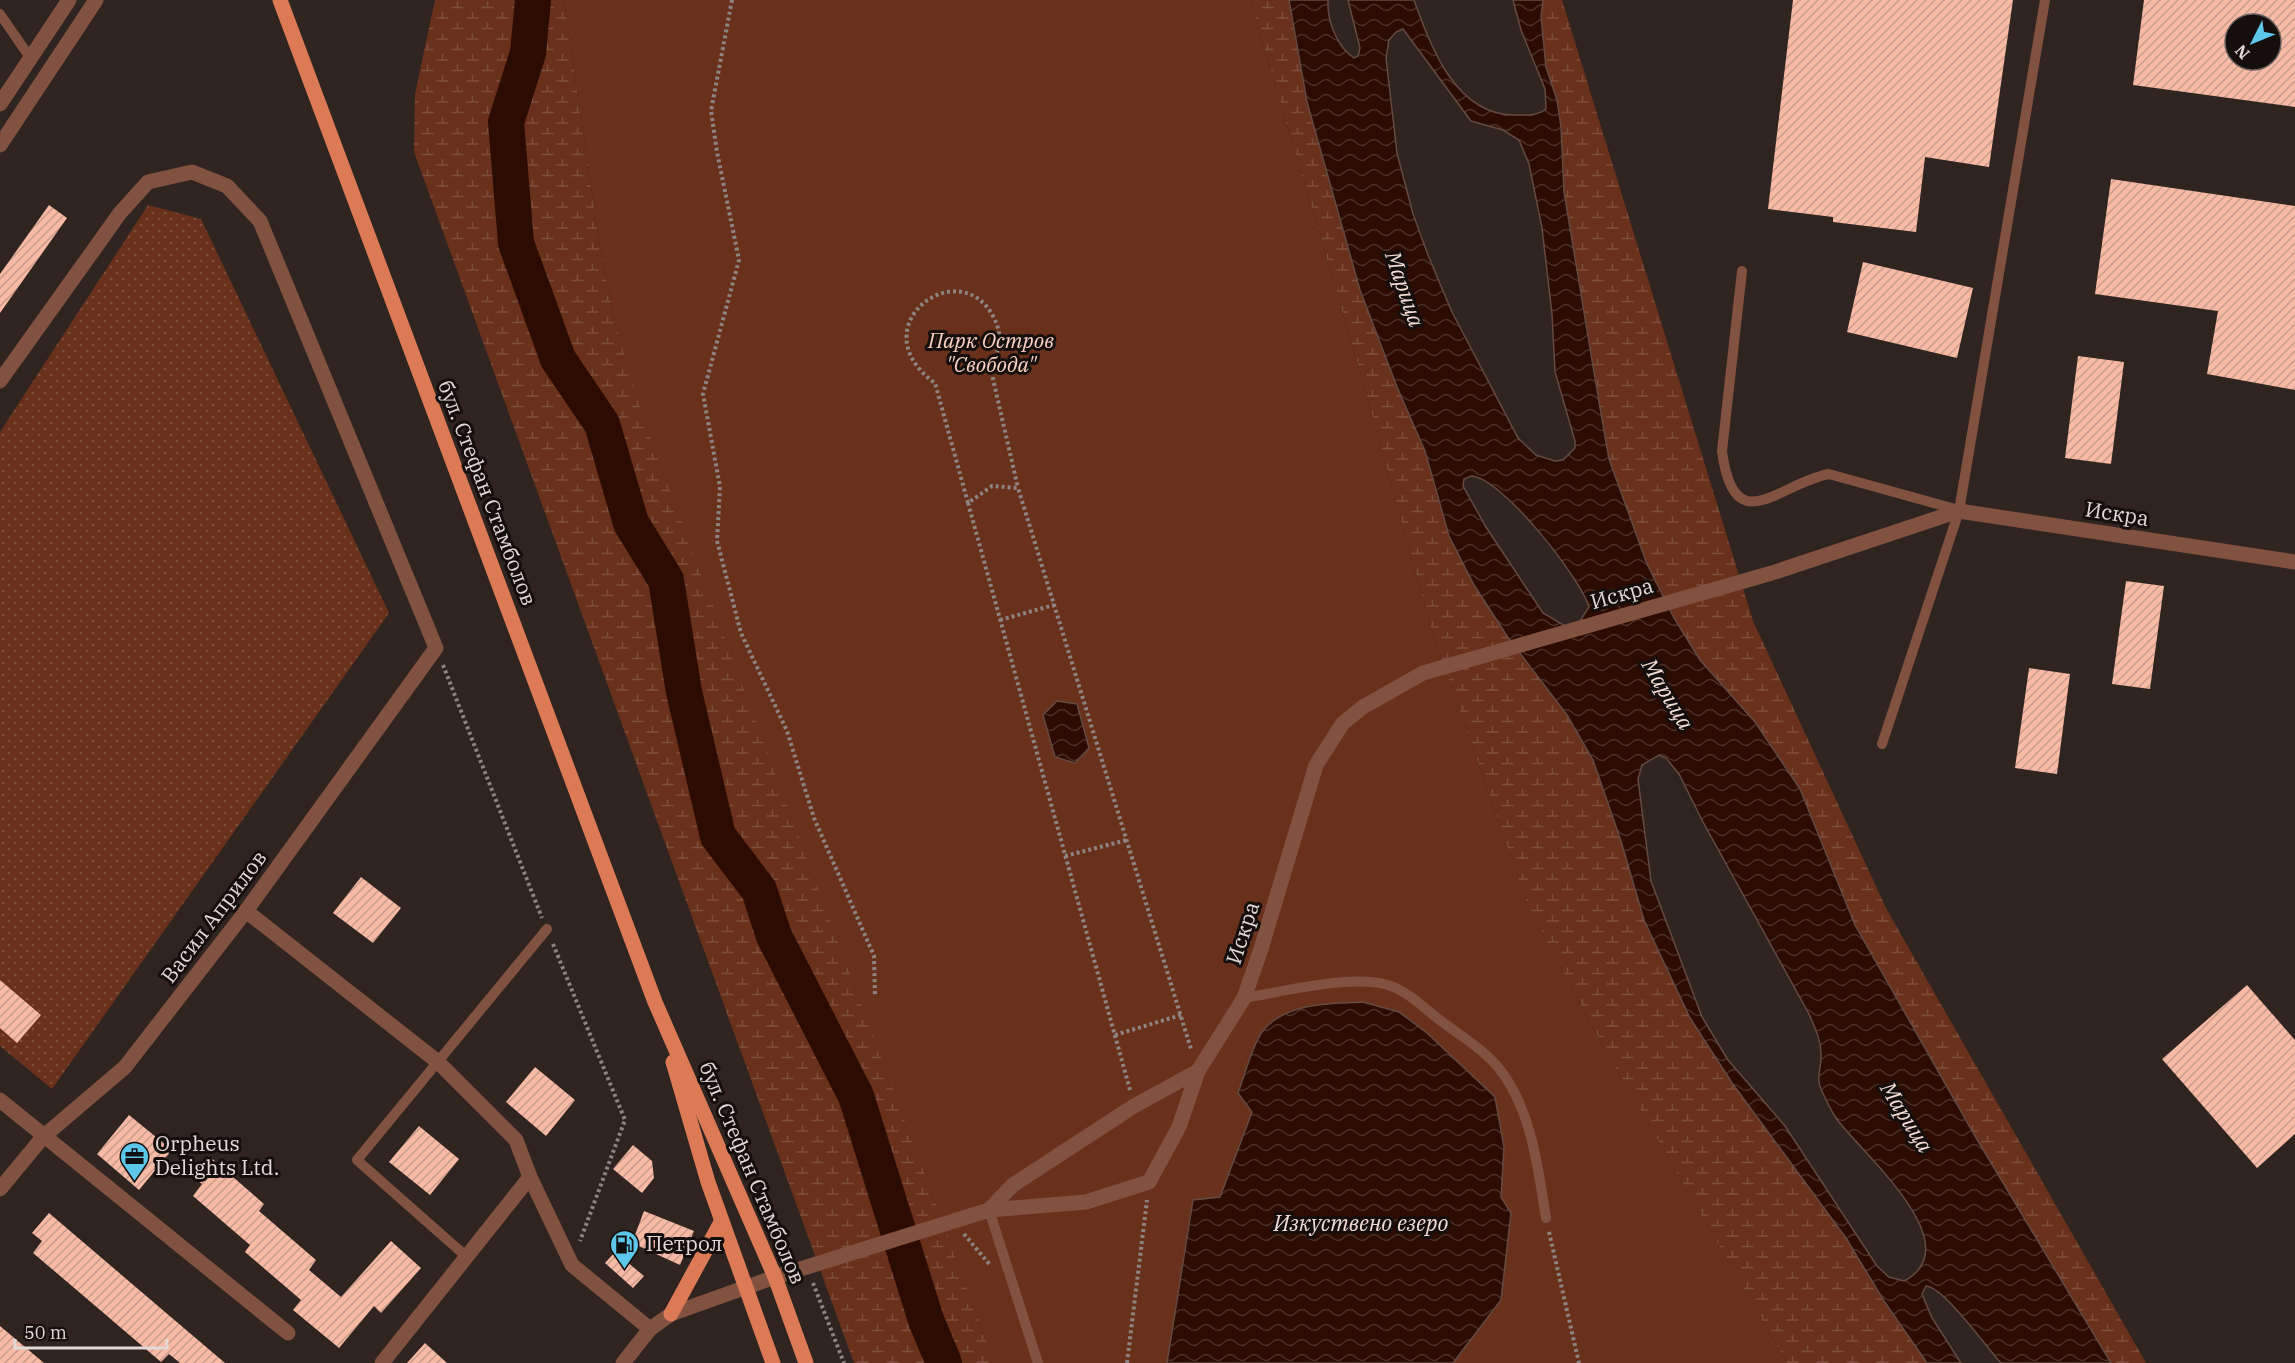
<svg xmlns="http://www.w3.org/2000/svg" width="2295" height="1363" font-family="'IBM Plex Serif',serif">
  <defs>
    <pattern id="grass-dots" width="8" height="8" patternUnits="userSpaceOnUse" patternTransform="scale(1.5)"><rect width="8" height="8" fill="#69311c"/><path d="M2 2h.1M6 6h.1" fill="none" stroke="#7e4e3c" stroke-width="1.8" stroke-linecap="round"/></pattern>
    <pattern id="wetland-marsh" width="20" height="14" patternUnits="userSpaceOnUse" patternTransform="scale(1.5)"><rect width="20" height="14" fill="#69311c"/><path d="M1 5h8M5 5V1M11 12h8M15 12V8" fill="none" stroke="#7e4e3c"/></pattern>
    <pattern id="water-waves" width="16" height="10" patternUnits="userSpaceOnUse" patternTransform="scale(1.5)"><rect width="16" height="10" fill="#2c0c02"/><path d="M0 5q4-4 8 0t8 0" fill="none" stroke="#4a2f26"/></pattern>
    <pattern id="building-hatch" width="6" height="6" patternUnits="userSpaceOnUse" patternTransform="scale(1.5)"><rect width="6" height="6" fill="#f7baa5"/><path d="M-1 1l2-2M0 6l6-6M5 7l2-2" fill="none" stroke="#ca9c8c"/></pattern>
  </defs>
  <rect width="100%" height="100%" fill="#2f2420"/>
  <path fill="url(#grass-dots)" d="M148,205L201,219L389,613L52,1089L0,1046V432Z"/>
  <g fill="url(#wetland-marsh)">
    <path d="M435,0H564L599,241L616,327L995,1363H854L414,152L415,94Z"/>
    <path d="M1250,0H1289L1307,102L1360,290L1397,387L1425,451L1474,585L1507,636L1567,715L1593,760L1621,841L1644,920L1690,1018L1732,1083L1846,1238L1884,1302L1927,1363H1787L1603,1046L1529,909L1431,628L1357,361Z"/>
    <path d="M1543,0H1562L1753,621L1887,910L2146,1363H2111L1975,1136L1855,925L1800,789L1755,722L1700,660L1674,618L1647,564L1609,459L1599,402L1564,192L1561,127L1557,100L1546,67L1541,16Z"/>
  </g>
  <path fill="#69311c" d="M564,0H1250L1357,361L1431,628L1529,909L1603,1046L1787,1363H1453L1501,1300V1197L1504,1147L1495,1098L1427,1033L1399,1012L1363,1002L1252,1112L1220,1197L1193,1200L1167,1363H995L644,421L616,327L599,241Z"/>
  <g fill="url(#water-waves)" stroke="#634a42" stroke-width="1.5" fill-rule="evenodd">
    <path d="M1289,0H1328C1327,20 1336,46 1354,58L1358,56L1360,48L1348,0H1414C1430,46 1456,115 1514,115C1525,115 1537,116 1546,109L1545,89L1521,30L1513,0H1543L1541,16L1546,67L1557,100L1561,127L1564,192L1599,402L1609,459L1647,564L1674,618L1700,660L1755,722L1800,789L1855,925L1975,1136L2111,1363H2001C1987,1348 1944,1287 1926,1286L1922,1294L1932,1318L1961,1363H1927L1884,1301L1846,1238L1732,1083L1690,1018L1644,920L1621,841L1593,760L1567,715L1507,636L1474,585L1449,536L1425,451L1397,387L1360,290L1307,102ZM1403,29L1471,121L1503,130L1519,140L1529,164L1542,228L1552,314L1555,372L1575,441V448L1563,460L1555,461L1536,455L1518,438L1451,310L1428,255L1413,214L1397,153L1386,58L1389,40L1396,32ZM1471,476C1502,477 1581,579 1589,607L1580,621L1565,626L1543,613L1486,527L1463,486L1464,479ZM1659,755L1666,758L1679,774L1703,822L1809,1014C1815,1028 1822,1042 1821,1057C1821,1069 1816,1078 1821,1089C1825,1098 1830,1109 1836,1118C1858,1150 1973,1245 1904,1281L1889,1277L1877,1266L1785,1126L1728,1060L1702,1017L1651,881L1638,779L1642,765Z"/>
    <path d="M1057,701L1077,704L1089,748L1075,763L1055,757L1043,715Z"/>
    <path d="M1363,1002L1399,1012L1427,1033L1495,1097L1504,1147L1501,1197L1511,1213L1501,1300L1453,1363H1167L1193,1200L1220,1197L1252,1112L1238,1093C1244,1077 1252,1046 1262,1032C1285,1002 1330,1004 1363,1002Z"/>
  </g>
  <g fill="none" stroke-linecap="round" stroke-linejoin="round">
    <path stroke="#2c0c02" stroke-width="36" d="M533,0L528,53L506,122L516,243L558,359L602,424L631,523L666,580L684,692L718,836L759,890L774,936L856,1096L926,1320L944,1363"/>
  </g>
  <g fill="url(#building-hatch)" fill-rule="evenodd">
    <path d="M1793,0H2013L1989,167L1925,157L1916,232L1833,222V217L1768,209Z"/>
    <path d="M2144,0H2295V107L2133,85ZM2235,24H2271V60H2235Z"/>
    <path d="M2111,179L2295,206V390L2207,374L2218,311L2095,294Z"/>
    <path d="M49,205L67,218L0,313V274Z"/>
    <path d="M1863,262L1973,288L1957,358L1847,332Z"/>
    <path d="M2078,356L2124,362L2111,464L2065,458Z"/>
    <path d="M2126,581L2164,586L2150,689L2112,684Z"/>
    <path d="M2029,668L2070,674L2057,774L2015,768Z"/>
    <path d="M361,877L401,908L373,943L333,913Z"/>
    <path d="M0,980L41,1015L17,1043L0,1028Z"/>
    <path d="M2247,985L2295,1040V1134L2257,1168L2162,1059Z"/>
    <path d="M535,1067L575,1100L546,1136L506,1102Z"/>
    <path d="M129,1115L172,1150L139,1190L97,1154Z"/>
    <path d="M419,1126L459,1159L430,1195L389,1162Z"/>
    <path d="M633,1145L652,1161L654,1178L642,1193L613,1169Z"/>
    <path d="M209,1156L264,1204L259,1211L316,1260L309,1270L341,1297L391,1241L421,1268L381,1313L374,1306L339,1348L293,1310L301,1300L245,1252L250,1245L193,1196L202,1184L192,1176Z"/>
    <path d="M644,1211L694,1231L680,1265L632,1243Z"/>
    <path d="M49,1213L165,1312L225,1363H180L169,1354L161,1362L59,1275L33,1253L42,1241L32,1233Z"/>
    <path d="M615,1252L644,1276L633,1288L605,1263Z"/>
    <path d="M0,1326L44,1363H0Z"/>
    <path d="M425,1343L447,1363H407Z"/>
  </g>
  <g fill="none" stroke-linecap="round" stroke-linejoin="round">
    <g stroke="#8d8380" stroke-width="4" stroke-dasharray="3 3" stroke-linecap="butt">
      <path d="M732,0L711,111L717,152L739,260L703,394L720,487L717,541L741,633L787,731L814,818L874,956L875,997"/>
      <path d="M968,503L935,383C857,327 960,250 994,318C1003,336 1000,350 990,366L1018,488"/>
      <path d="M1000,620L1054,605"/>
      <path d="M443,665L542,918"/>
      <path d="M1065,856L1127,840"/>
      <path d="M553,944L625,1120L580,1241"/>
      <path d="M1115,1035L1181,1015"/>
      <path d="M1130,1090L968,503L992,486L1018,488L1191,1049"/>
      <path d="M1549,1232L1579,1363"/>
      <path d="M964,1234L990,1265"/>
      <path d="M813,1283L844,1363"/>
      <path d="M1127,1363L1147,1200"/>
    </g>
    <g stroke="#825241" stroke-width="10">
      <path d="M0,14L31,59"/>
      <path d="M1742,271L1722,451C1734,543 1779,483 1829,474L1959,510"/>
      <path d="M1882,744L1959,511L2045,0"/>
      <path d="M1244,998C1282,992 1347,975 1384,984C1406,989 1424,1008 1441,1021C1461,1036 1486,1051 1501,1071C1532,1112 1538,1169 1546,1218"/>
      <path d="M989,1210L1038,1363"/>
      <path d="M468,1258L357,1160L547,929"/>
    </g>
    <g stroke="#825241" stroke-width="15">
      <path d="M0,381L120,213L148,182L192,172L227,186L260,221L436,648L246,911L125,1067L43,1137L0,1189"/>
      <path d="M246,911L438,1062L516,1140L530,1177L572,1265L650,1329"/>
      <path d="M0,1100L288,1333"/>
      <path d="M382,1363L530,1177"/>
    </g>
    <g stroke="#825241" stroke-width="15">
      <path d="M0,104L69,0"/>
      <path d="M0,145L96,0"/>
      <path d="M989,1210L1013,1185L1134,1106L1198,1071"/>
      <path d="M623,1363L650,1329L671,1314L775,1277L989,1210L1086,1202L1149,1182L1179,1127L1198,1071L1244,998L1261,949L1316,765L1343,723L1363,707L1423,673L1772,573L1959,511L2295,562"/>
    </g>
    <g stroke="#dc7a56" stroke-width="15">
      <path d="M280,0L655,1002L775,1277L806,1363"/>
      <path d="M673,1062L708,1182L773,1363"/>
      <path d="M671,1314L721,1222"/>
    </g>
  </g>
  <defs>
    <symbol id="office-pin" viewBox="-11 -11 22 30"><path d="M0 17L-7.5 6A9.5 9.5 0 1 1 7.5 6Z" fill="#5cc7e8" stroke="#140e0c"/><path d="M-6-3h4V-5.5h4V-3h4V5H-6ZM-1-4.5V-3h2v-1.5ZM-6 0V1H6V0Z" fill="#111"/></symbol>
    <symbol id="fuel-pin" viewBox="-11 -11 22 30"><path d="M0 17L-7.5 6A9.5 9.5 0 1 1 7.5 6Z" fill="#5cc7e8" stroke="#140e0c"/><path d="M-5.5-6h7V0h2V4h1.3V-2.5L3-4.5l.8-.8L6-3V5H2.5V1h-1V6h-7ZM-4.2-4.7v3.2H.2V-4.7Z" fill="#111"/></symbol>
  </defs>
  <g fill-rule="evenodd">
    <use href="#office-pin" x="118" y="1140" width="33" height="45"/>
    <use href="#fuel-pin" x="608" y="1228" width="33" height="45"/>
  </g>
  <g text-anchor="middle" stroke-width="6" stroke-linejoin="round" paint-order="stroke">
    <g font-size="21" font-style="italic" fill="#fbd2c3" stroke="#140e0c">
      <text x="991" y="348">Парк Остров<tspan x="991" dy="24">"Свобода"</tspan></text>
    </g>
    <g font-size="21" fill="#e2d9d7" stroke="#140e0c">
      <text transform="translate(487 493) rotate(69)" y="7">бул. Стефан Стамболов</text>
      <text transform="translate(2117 514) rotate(9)" y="7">Искра</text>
      <text transform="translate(1622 594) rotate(-16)" y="7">Искра</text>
      <text transform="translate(214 917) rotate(-53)" y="7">Васил Априлов</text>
      <text transform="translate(1243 933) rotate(-72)" y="7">Искра</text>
      <text transform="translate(752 1173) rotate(67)" y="7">бул. Стефан Стамболов</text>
    </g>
    <g font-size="21" fill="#e2d9d7" stroke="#140e0c" text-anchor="start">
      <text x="155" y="1151">Orpheus<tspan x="155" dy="24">Delights Ltd.</tspan></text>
      <text x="646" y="1251">Петрол</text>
    </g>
    <g font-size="22" font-style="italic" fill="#f2ddd5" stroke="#140e0c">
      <text transform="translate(1405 289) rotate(71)" y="8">Марица</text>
      <text transform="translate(1668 694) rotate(59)" y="8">Марица</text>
      <text transform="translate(1907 1117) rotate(58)" y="8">Марица</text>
      <text x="1361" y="1231">Изкуствено езеро</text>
    </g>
  </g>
  <g transform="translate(2253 42) rotate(227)"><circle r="28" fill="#140e0c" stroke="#665f5d" stroke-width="1.5"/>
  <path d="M0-4.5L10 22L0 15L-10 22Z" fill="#5cc7e8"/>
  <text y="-9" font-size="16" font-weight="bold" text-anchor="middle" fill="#e2d9d7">N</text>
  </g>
  <path d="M15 1339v9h152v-9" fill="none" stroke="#e2d9d7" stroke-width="3"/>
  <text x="24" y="1339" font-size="18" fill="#e2d9d7" stroke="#140e0c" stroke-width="4.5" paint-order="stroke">50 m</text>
</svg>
